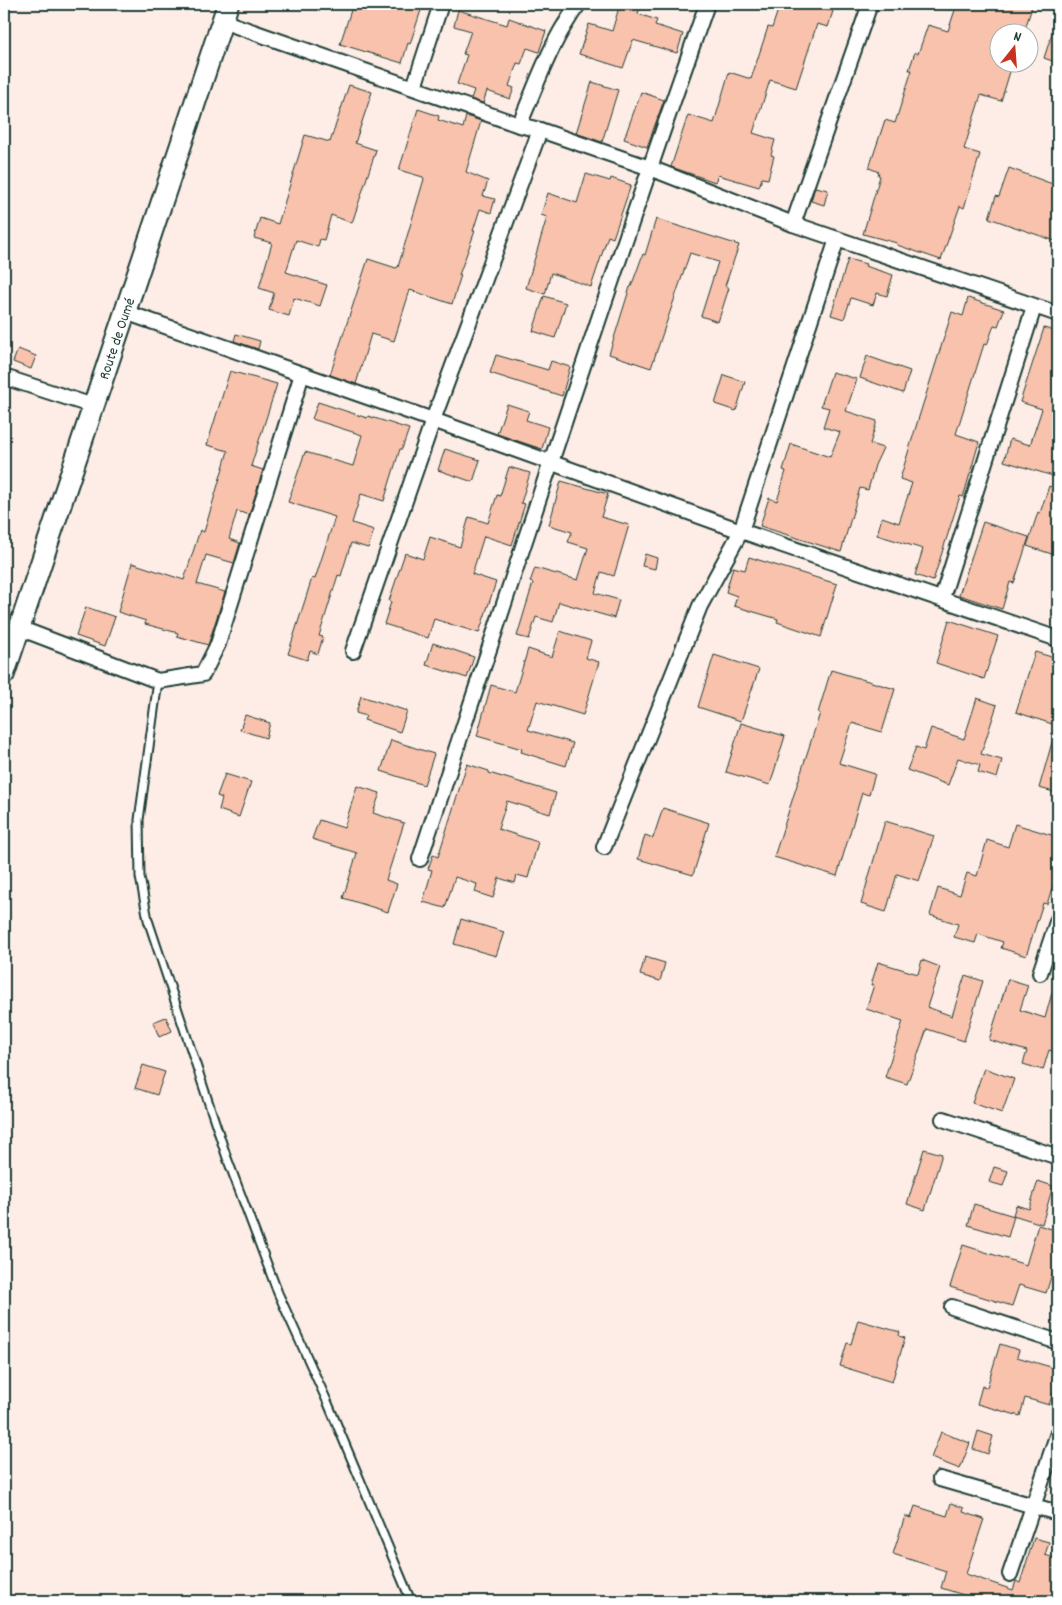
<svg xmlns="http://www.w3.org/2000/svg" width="1062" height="1605" font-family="Dekko,sans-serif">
  <rect width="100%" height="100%" fill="#fdede6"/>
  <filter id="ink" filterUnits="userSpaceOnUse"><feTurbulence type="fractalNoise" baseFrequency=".02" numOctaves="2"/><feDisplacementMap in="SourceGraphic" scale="10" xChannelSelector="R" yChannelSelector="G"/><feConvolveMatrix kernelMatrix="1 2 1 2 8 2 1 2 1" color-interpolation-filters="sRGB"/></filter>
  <g filter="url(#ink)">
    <g fill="#f9c2ac" stroke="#1f3d34">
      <path d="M353,4H423L410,44L408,43L402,63L340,44Z"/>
      <path d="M620,4H641L638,14L657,20L655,25L683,34L677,53L633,40L623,68L579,54L589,24L612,31Z"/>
      <path d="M780,4H810L833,11L828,27L817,24L796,88L770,80L753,133L775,140L771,155L774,156L768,179L762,178L759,187L718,175L715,182L671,167L688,115L714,123L729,72L751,79L768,27L772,28Z"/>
      <path d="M957,4H1033L1024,32H1000V62H1013L1001,101L981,95L964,149L980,154L964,208L960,206L941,260L897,245V243L863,234L880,176L878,175L879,172L869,168L885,120L895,123L912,70H909L915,52L918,54L928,25L948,31Z"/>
      <path d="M458,10L507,25L509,18L546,31L539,52L527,48L521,64L517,63L509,86L514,88L510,99L487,91L483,103L471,99L474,90L457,84L467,55L463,54L471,31L454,26Z"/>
      <path d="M1056,21H1058V63L1044,58Z"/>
      <path d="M592,82L618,90L602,142L576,133Z"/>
      <path d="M349,85L372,92L355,143L376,150L352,223L331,215L324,240L320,239L318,247L296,240L286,272L327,285L320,306L294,298L289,316L269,310L274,293L259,288L272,243L254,238L260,218L278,224L305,135L330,142Z"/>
      <path d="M641,92L664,100L647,147L624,139Z"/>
      <path d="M418,109L439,116L438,120L463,128L466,116L481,121L466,172L488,181L483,196L495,199L491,213L480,209L473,231H475L459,275H461L452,304L410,290L394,341L371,334L356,384L330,375L368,259L396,268L398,267L424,179L423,177L399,170Z"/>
      <path d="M1009,168L1058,186V242L989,218L996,196L999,197Z"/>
      <path d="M586,174L610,181L611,178L631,185L613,238L608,236L591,287L551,273L545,294L526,288L547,217L541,215L548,193L577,203Z"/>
      <path d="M815,187L828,190L824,205L811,201Z"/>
      <path d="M656,219L739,245L725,286L729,288L718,322L701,316L718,262L690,253L651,368L609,354L630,287H631L643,254L645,255Z"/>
      <path d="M848,259L866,264L865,266L893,275L887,296L877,293L873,305L851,298L844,319L831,315Z"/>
      <path d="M544,296L566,303L555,338L533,331Z"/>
      <path d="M968,298L1004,310L998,326L994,325L987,345L984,344L956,434L979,442L965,491L963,497L960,496L933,581L915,575L923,549L877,535L882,517L899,523L912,483L900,479L918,420L952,312L963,316Z"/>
      <path d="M1044,328L1058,332V457L1053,476L1004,461L1010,439L1030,445L1042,409L1020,402Z"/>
      <path d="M236,334L260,341L258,349L234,341Z"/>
      <path d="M18,349L36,356L31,369L13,362Z"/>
      <path d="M496,355L548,370L551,361L570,367L562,396L490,373Z"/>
      <path d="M867,356L910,371L903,393L860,378Z"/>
      <path d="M230,371L277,384L251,466L263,470L249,515L237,511L229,539L240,543L234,563L206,555L197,584L225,592L208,645L177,636L178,633L145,624L146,621L118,612L132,563L184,580L200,530L204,532L228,451L207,445Z"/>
      <path d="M832,372L857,379L846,411L877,421L870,444L883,448L875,465L868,490L860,488L841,552L760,526L769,498L777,501L786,471L783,470L791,444L830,457L840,432L823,427L829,408L821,406Z"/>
      <path d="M724,375L745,382L736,411L715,404Z"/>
      <path d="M318,402L367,418L368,416L409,429L402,449H400L384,501L361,494L352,523L374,530L368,548L351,543L341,576L338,575L319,636L323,637L318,654L310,651L307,660L288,654L312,578L315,579L335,517L288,502L305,452L353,466L362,435L312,419Z"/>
      <path d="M507,404L529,411L526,420L548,427L542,449L497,434Z"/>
      <path d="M445,449L480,460L473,482L438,470Z"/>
      <path d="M509,467L530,473L521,503L525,504L512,545L484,536L472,574L496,582L479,633L434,619L428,638L384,624L391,602L389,601L405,553L423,559L430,537L460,547L469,517L488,523L497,495L500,496Z"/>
      <path d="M561,481L608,494L601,517L629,525L614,576L601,572L595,593L619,600L614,618L559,602L553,622L536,617L529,639L517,636L533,583L530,582L535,568L578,580L588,548L568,542L572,532L549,525Z"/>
      <path d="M1049,486L1058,489V556L1027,546L1038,512L1040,513Z"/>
      <path d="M983,522L1029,537L1014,583L1010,582L1002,609L959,595Z"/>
      <path d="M645,554L657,558L655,569L642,566Z"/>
      <path d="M749,557L837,584L821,637L777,622L778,619L734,606L737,596L726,592L733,567L745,570Z"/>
      <path d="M86,607L115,617L105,646L76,636Z"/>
      <path d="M949,620L998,636L984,679L936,663Z"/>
      <path d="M560,631L591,641L586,658L599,662L583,715L537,701L528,730L573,743L566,766L521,752L522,749L477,736L491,685L515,692L528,649L552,657Z"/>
      <path d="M433,643L474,657L467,678L426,665Z"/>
      <path d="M1035,652L1058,659V726L1016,712Z"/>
      <path d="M714,655L759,669L741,721L698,707Z"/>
      <path d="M831,670L895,689L882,732L852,723L839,763L875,774L869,795L862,793L837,876L774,857L820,713H818Z"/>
      <path d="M361,696L407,711L400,732L364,720L366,716L356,713Z"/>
      <path d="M977,698L997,705L981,754L1002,760L997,778L978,772L980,765L958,758L948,785L907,770L916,747L924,750L931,728L964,739Z"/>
      <path d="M245,715L270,723L266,738L240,730Z"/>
      <path d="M741,723L785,736L770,785L726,772Z"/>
      <path d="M1055,732H1058V793L1039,788Z"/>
      <path d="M391,740L434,754L424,785L381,771Z"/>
      <path d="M467,764L489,771V773L556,793L550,814L507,801L498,829L538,842L528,878L517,875L515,883L499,878L493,898L475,892L477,884L455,877L445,908L423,902L432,870L428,869L433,855L438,857Z"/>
      <path d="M225,774L251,782L239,817L219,810L222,798L217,796Z"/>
      <path d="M357,786L380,793L373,813L404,823L386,880L397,884L388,912L343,898L357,853L312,839L319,820L344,828Z"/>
      <path d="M663,808L709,823L693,875L638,859L645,835L653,838Z"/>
      <path d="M885,821L934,836L919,881L897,874L886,912L861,904Z"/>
      <path d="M1015,824L1058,837V884L1054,882L1047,904L1043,903L1026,956L1001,948L1003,942L978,934L975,943L954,937L958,924L930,915L938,888L960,895L967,873L977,876L987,840L1008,847Z"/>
      <path d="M461,919L504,932L496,956L454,944Z"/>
      <path d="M645,957L665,963L660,981L640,975Z"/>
      <path d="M922,960L940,967L927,1007L952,1016L965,975L983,981L964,1041L927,1029L907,1084L885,1077L903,1021L866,1009L874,985H871L878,962L918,974Z"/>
      <path d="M1008,979L1028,985L1020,1010L1045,1018L1055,982H1058V1053L1049,1050L1043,1070L1023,1064L1027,1051L989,1040Z"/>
      <path d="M166,1017L172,1031L159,1037L153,1022Z"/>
      <path d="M143,1065L165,1072L157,1095L135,1088Z"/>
      <path d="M984,1068L1014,1079L1002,1113L972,1103Z"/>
      <path d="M924,1149L942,1154L925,1210L907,1204Z"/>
      <path d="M994,1167L1008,1171L1003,1186L989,1182Z"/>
      <path d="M1038,1181L1053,1186L1042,1224L1013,1215L1016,1205L1029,1209Z"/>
      <path d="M974,1204L1014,1216L1008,1237L968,1225Z"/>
      <path d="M1038,1225L1058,1231V1255L1046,1293L1019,1285L1012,1306L950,1287L963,1245L1026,1265Z"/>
      <path d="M858,1320L900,1332L899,1336L905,1338L892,1382L840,1366L847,1343L851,1344Z"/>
      <path d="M1000,1344L1019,1350L1017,1357L1054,1368L1052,1374L1058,1377L1049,1405L1025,1398L1020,1416L977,1404L982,1386L987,1387Z"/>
      <path d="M978,1431L993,1436L988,1454L973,1449Z"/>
      <path d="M941,1432L970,1443L960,1469L931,1458Z"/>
      <path d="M951,1503L964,1508L963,1512L984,1519L966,1574L1013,1590L1016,1581L1020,1583L1034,1538L1049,1542L1045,1555L1058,1559V1601H983L941,1588L946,1571L893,1554L905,1516L911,1518L915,1506L947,1516Z"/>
    </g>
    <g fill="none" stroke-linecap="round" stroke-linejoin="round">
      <defs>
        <path id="lane" d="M158,681L139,820L140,877L148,920L227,1158L278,1293L327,1401L411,1601"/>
        <g id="street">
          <path d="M222,21L519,125L540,130L650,168L793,224L1058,314"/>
          <path d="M414,87L441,4"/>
          <path d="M519,125C534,92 545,57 564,26C569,19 573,10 579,4"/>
          <path d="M793,224L870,4"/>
          <path d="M125,312L433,420L741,531L1058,639"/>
          <path d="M4,377L93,406"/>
          <path d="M942,598L1034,307"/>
          <path d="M19,628L158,681L203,674L218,644L302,374"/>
          <path d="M353,651L433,420L540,130"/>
          <path d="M604,847L700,606L741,531L837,239"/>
          <path d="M420,859C514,574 607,288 707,4"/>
          <path d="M1040,973L1058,919"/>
          <path d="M943,1119L1058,1157"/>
          <path d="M952,1307L1058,1342"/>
          <path d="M940,1479L1058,1513"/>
          <path d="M1010,1574L1058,1433"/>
        </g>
        <g id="secondary">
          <path id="s1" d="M4,674L228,4"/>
        </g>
      </defs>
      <use href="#lane" stroke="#1f3d34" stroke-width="11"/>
      <use href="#street" stroke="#1f3d34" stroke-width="18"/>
      <use href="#secondary" stroke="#1f3d34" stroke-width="24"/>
      <use href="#lane" stroke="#fff" stroke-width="7"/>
      <use href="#street" stroke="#fff" stroke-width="14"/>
      <use href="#secondary" stroke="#fff" stroke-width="20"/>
    </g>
  </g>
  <g text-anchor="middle" stroke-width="4" stroke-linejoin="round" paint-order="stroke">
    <g font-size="15" fill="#1f3d34" stroke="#fff">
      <text dy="5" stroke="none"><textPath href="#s1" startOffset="354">Route de Oumé</textPath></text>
    </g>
  </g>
  <rect width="1062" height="1605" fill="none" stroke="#fff" stroke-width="20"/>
  <rect x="10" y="10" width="1042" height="1585" fill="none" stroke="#1f3d34" stroke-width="2" filter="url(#ink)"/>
  <g transform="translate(1014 48) rotate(17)"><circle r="24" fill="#ffffff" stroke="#a5b1ae"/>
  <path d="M0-4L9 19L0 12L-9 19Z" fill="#c8321e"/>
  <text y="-8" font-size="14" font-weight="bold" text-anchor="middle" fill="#1f3d34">N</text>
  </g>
</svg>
